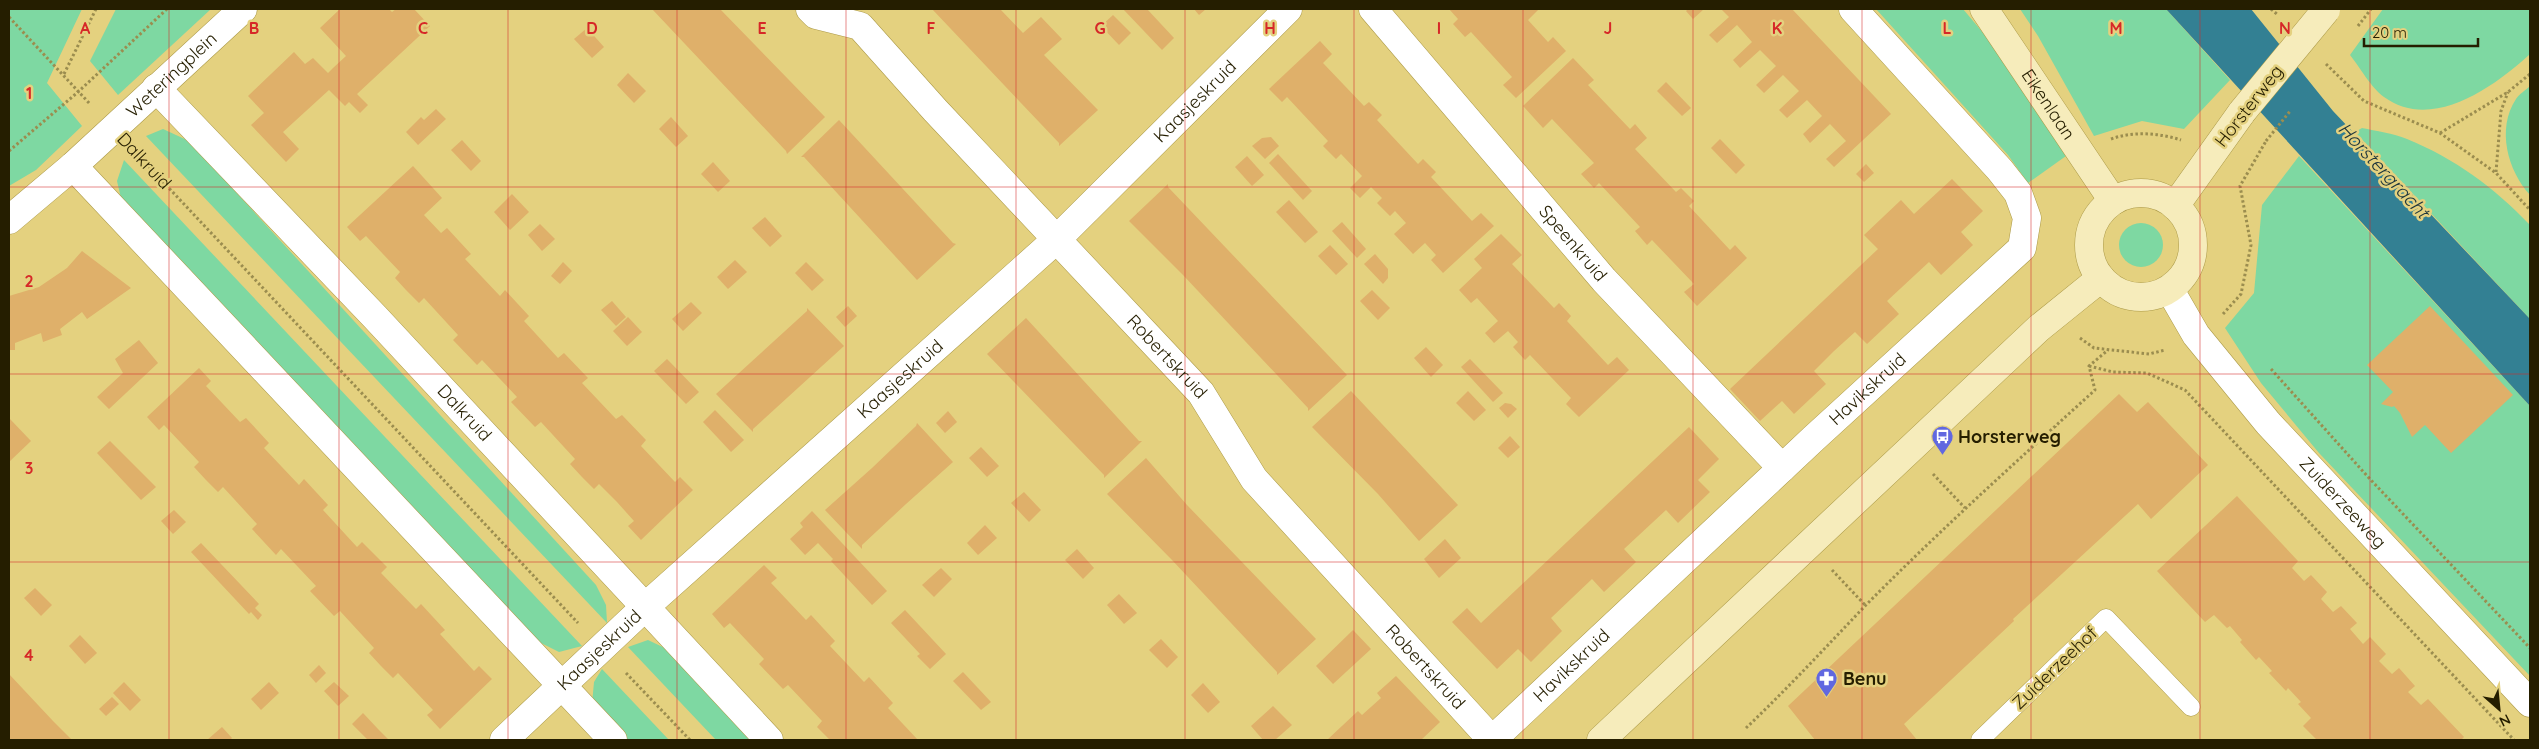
<svg xmlns="http://www.w3.org/2000/svg" width="2539" height="749" font-family="Quicksand,sans-serif">
  <rect width="100%" height="100%" fill="#e4d17f"/>
  <g fill="#7ed8a2">
    <path d="M9,9H82L47,83L82,126L36,170L9,186Z"/>
    <path d="M116,9H211L118,95L90,61Z"/>
    <path d="M1876,9H1963L1995,47L2066,156L2028,183L2008,155Z"/>
    <path d="M2020,9H2166L2230,80L2184,129L2142,121L2094,136L2038,36Z"/>
    <path d="M2383,9H2530V54C2494,87 2432,132 2384,97C2372,89 2359,66 2350,55Z"/>
    <path d="M2530,86V195C2508,171 2496,129 2516,99C2519,94 2526,90 2530,86Z"/>
    <path d="M2362,128C2376,131 2393,133 2407,139C2454,158 2495,188 2530,225V319L2355,132Z"/>
    <path d="M163,129L189,141L596,585L606,605L607,623L146,136Z"/>
    <path d="M2299,156L2530,406V676L2319,453L2261,383L2225,328L2254,293L2262,205Z"/>
    <path d="M124,160L582,646L559,652L533,639L123,207L117,181Z"/>
    <circle cx="2141" cy="245" r="22"/>
    <path d="M648,640L671,651L752,740H716L628,647Z"/>
    <path d="M602,669L669,740H627L592,704L594,682Z"/>
  </g>
  <path fill="#338093" d="M2166,9H2251L2333,111L2530,319V406Z"/>
  <g fill="#dfb06a">
    <path d="M340,9H389L392,12L396,9H414L430,26L357,94L368,105L360,113L349,102L345,106L329,90L283,132L299,149L286,162L251,125L264,113L248,96L294,52L305,64L313,58L328,73L333,68L346,56L320,28Z"/>
    <path d="M652,9H720L825,117L787,154L786,151Z"/>
    <path d="M932,9H1000L1023,33L1041,17L1062,39L1044,55L1098,110L1059,146V143Z"/>
    <path d="M1123,9H1147L1174,38L1162,50Z"/>
    <path d="M1194,9H1206L1199,15Z"/>
    <path d="M1449,9H1539L1528,20L1548,42L1553,37L1566,51L1516,98L1503,85L1512,77L1471,32L1465,37L1453,24L1458,19Z"/>
    <path d="M1688,9H1704L1693,19L1686,11Z"/>
    <path d="M1721,9H1792L1891,114L1834,167L1826,159L1846,141L1830,124L1810,143L1803,134L1822,116L1807,100L1787,118L1779,110L1799,91L1783,75L1764,93L1756,85L1776,66L1760,50L1740,68L1733,60L1752,42L1737,25L1717,43L1709,35L1729,17Z"/>
    <path d="M1113,15L1131,33L1119,45L1101,26Z"/>
    <path d="M587,28L604,47L592,58L574,39Z"/>
    <path d="M1320,41L1332,54L1323,63L1364,106L1369,102L1382,115L1377,120L1418,164L1423,159L1436,172L1431,177L1472,221L1481,213L1494,226L1443,273L1431,260L1436,255L1425,243L1413,254L1394,234L1406,223L1395,211L1390,216L1377,203L1382,198L1371,187L1360,198L1350,188L1362,176L1341,154L1336,159L1323,146L1328,141L1287,97L1282,102L1269,89Z"/>
    <path d="M1573,58L1594,80L1588,85L1630,129L1635,124L1647,138L1635,149L1676,192L1681,188L1694,201L1689,206L1730,250L1735,245L1747,258L1697,306L1684,292L1694,284L1652,240L1647,245L1635,231L1640,227L1599,183L1594,188L1581,174L1594,163L1552,119L1543,128L1523,106Z"/>
    <path d="M628,73L646,91L634,103L617,85Z"/>
    <path d="M1666,82L1691,108L1682,116L1657,91Z"/>
    <path d="M436,109L446,119L418,145L406,132L421,117L424,120Z"/>
    <path d="M671,117L688,136L676,147L659,129Z"/>
    <path d="M839,120L953,243L956,244L917,280L804,157H801Z"/>
    <path d="M1271,137L1279,146L1265,159L1252,146L1262,138Z"/>
    <path d="M1720,139L1745,165L1736,174L1711,148Z"/>
    <path d="M462,140L481,161L471,171L451,150Z"/>
    <path d="M1278,154L1312,191L1303,200L1269,163Z"/>
    <path d="M1247,156L1264,175L1252,186L1235,167Z"/>
    <path d="M713,162L730,181L718,192L701,174Z"/>
    <path d="M1866,164L1874,173L1864,182L1856,174Z"/>
    <path d="M413,166L442,198L424,215L441,233L447,228L471,254L465,259L500,296L505,290L529,316L524,321L558,358L564,353L588,378L582,383L616,419L622,415L646,440L641,446L675,482L680,477L693,490L641,540L628,526L634,521L617,502L599,484L594,489L582,477L570,464L575,459L541,422L535,427L511,402L517,397L482,360L477,365L453,340L458,335L424,298L419,303L406,290L395,278L400,272L366,236L360,241L347,227Z"/>
    <path d="M1952,179L1983,211L1961,232L1973,245L1941,275L1929,262L1887,301L1899,314L1867,344L1855,332L1834,351L1814,371L1826,384L1794,414L1782,401L1760,421L1730,389L1878,249L1864,235L1901,200L1914,214Z"/>
    <path d="M1168,184V187L1347,375L1308,411V408L1183,275L1129,221Z"/>
    <path d="M512,194L529,212L510,230L494,212Z"/>
    <path d="M1289,200L1318,232L1305,243L1276,212Z"/>
    <path d="M765,217L782,236L770,247L752,228Z"/>
    <path d="M1342,222L1366,249L1357,258L1332,231Z"/>
    <path d="M540,224L555,239L542,251L528,235Z"/>
    <path d="M1501,234L1522,255L1512,264L1554,308L1559,303L1571,316L1567,321L1608,365L1617,357L1629,370L1579,417L1566,404L1571,398L1530,355L1525,360L1513,347L1518,342L1508,331L1494,343L1485,333L1498,321L1477,298L1471,303L1459,290L1482,268L1474,259Z"/>
    <path d="M1330,245L1348,264L1336,275L1318,256Z"/>
    <path d="M82,251L131,288L87,319L82,312L60,329L62,335L43,342L41,333L15,343V350H9V296L39,287L67,268Z"/>
    <path d="M1375,254L1388,269V278L1383,284L1364,264Z"/>
    <path d="M735,260L747,272L728,289L717,277Z"/>
    <path d="M563,262L572,271L560,284L551,276Z"/>
    <path d="M806,262L824,280L812,291L795,273Z"/>
    <path d="M1372,290L1390,308L1378,320L1360,301Z"/>
    <path d="M612,301L626,317L616,326L601,310Z"/>
    <path d="M691,302L702,313L683,331L672,319Z"/>
    <path d="M848,306L857,316L845,327L836,317Z"/>
    <path d="M2430,306L2513,395L2451,453L2425,425L2412,437L2400,413L2394,406L2392,407L2381,404L2393,392L2367,365Z"/>
    <path d="M807,308L844,346L753,429V432L716,394L807,311Z"/>
    <path d="M628,317L642,332L627,346L613,331Z"/>
    <path d="M1026,318L1139,441H1142L1104,478V475L987,354Z"/>
    <path d="M139,340L158,363L109,409L97,397L123,373L115,359Z"/>
    <path d="M1426,347L1443,365L1431,377L1414,358Z"/>
    <path d="M667,359L699,392L686,404L654,371Z"/>
    <path d="M1470,359L1503,393L1493,402L1461,367Z"/>
    <path d="M199,368L211,381L206,386L240,422L246,418L258,431L269,443L264,448L299,485L304,479L328,505L323,510L357,547L362,542L387,567L381,573L416,609L421,604L445,630L440,634L474,671L479,666L492,679L440,729L427,715L433,710L398,673L393,678L381,666L369,653L374,648L340,611L334,616L310,591L316,586L281,549L276,555L252,529L257,524L223,487L218,492L206,480L194,467L199,462L164,425L159,430L147,417Z"/>
    <path d="M1351,391L1458,505L1419,541L1378,494L1312,427Z"/>
    <path d="M1468,391L1486,410L1474,421L1456,403Z"/>
    <path d="M2119,394L2137,412L2148,402L2208,465L2151,519L2138,504L2013,619L2014,621L1904,724L1917,740H1815L1788,706Z"/>
    <path d="M1505,403L1511,404L1517,409L1508,418L1499,408Z"/>
    <path d="M715,410L744,440L731,452L703,422Z"/>
    <path d="M948,411L957,422L945,433L936,423Z"/>
    <path d="M9,418L31,441L9,462Z"/>
    <path d="M917,423L953,462L906,504L862,545V549L825,510L872,468L916,426Z"/>
    <path d="M1689,427L1719,459L1698,480L1710,492L1678,523L1666,510L1624,549L1636,562L1604,592L1592,579L1572,598L1551,618L1562,631L1531,662L1518,649L1497,669L1452,622L1467,608L1481,623Z"/>
    <path d="M1510,436L1520,447L1508,458L1498,448Z"/>
    <path d="M110,441L156,487L141,500L97,453Z"/>
    <path d="M981,447L999,466L987,477L969,458Z"/>
    <path d="M1146,458L1187,505L1316,639L1277,675V672L1172,560L1107,494Z"/>
    <path d="M1024,492L1041,510L1029,522L1011,503Z"/>
    <path d="M2237,496L2298,561L2292,568L2304,581L2311,575L2327,592L2321,599L2333,612L2341,606L2357,623L2350,629L2363,644L2370,637L2386,654L2379,661L2392,674L2399,668L2415,686L2408,692L2421,705L2428,699L2464,737L2461,740H2317L2303,726L2311,718L2298,704L2301,702L2288,688L2286,691L2269,673L2272,671L2259,657L2256,660L2240,642L2242,640L2230,626L2227,628L2214,615L2205,622L2157,571Z"/>
    <path d="M174,510L186,522L173,534L161,521Z"/>
    <path d="M812,511L887,591L872,605L831,561L833,559L818,543L805,555L790,539L803,527L800,523Z"/>
    <path d="M985,525L997,538L978,555L967,543Z"/>
    <path d="M1445,539L1461,558L1439,578L1424,559Z"/>
    <path d="M201,543L259,604L255,608L262,615L258,620L251,612L249,614L191,552Z"/>
    <path d="M1077,549L1094,568L1083,579L1065,560Z"/>
    <path d="M764,565L777,578L771,583L806,620L811,615L835,641L830,646L864,682L869,677L893,703L888,708L918,740H830L817,727L822,721L788,685L783,689L759,664L764,659L730,623L724,628L712,614Z"/>
    <path d="M941,568L952,579L934,597L922,585Z"/>
    <path d="M35,588L52,605L41,616L24,598Z"/>
    <path d="M1119,594L1137,613L1124,624L1107,605Z"/>
    <path d="M905,610L946,654L930,669L917,656L920,654L891,623Z"/>
    <path d="M1353,630L1371,649L1333,684L1316,666Z"/>
    <path d="M80,635L97,653L85,664L69,646Z"/>
    <path d="M1161,639L1178,657L1167,668L1149,650Z"/>
    <path d="M319,665L326,673L316,683L309,675Z"/>
    <path d="M963,672L991,702L981,710L953,681Z"/>
    <path d="M9,674L53,721L72,740H9Z"/>
    <path d="M1396,676L1440,722L1421,740H1327L1358,711L1362,715L1381,698L1377,693Z"/>
    <path d="M124,682L141,700L130,711L113,693Z"/>
    <path d="M269,682L279,693L261,710L251,699Z"/>
    <path d="M334,682L349,696L338,706L324,691Z"/>
    <path d="M1203,683L1220,702L1208,713L1191,695Z"/>
    <path d="M112,697L119,704L106,716L99,709Z"/>
    <path d="M1273,706L1292,725L1275,740H1263L1251,726Z"/>
    <path d="M363,713L378,729L389,740L367,739L352,724Z"/>
    <path d="M222,727L232,738L230,740H207Z"/>
  </g>
  <g fill="none" stroke-linecap="round" stroke-linejoin="round">
    <defs>
      <path id="lane" d="M1980,740L2106,618L2191,707"/>
      <g id="street">
        <path id="s1" d="M810,9L816,15L860,26L935,110L1201,393L1254,479L1492,740"/>
        <path id="s2" d="M1373,9L1604,280L1782,468"/>
        <path id="s3" d="M156,88L375,317L769,740"/>
        <path d="M73,166L613,740"/>
        <path id="s4" d="M9,220L73,166L243,9"/>
        <path id="s5" d="M2170,290L2196,335L2268,423L2530,703"/>
        <path id="s6" d="M504,740L645,607L1057,239L1288,9"/>
        <path id="s7" d="M1492,740L1813,439L2022,248L2027,218L2018,193L2000,170L1853,9"/>
      </g>
      <g id="secondary">
        <path id="s8" d="M1984,9L2113,201"/>
        <circle cx="2141" cy="245" r="52"/>
        <path d="M2175,206L2242,112"/>
        <path d="M1601,740L2039,328L2101,278"/>
      </g>
    </defs>
    <use href="#lane" stroke="#ac9a48" stroke-width="19"/>
    <use href="#street" stroke="#ac9a48" stroke-width="29"/>
    <use href="#secondary" stroke="#ac9a48" stroke-width="29"/>
    <g stroke="#9b8d4f" stroke-width="3" stroke-dasharray="2.5 2.5" stroke-linecap="butt">
      <path d="M2271,9L2278,15"/>
      <path d="M9,17L90,104"/>
      <path d="M2358,26L2371,9"/>
      <path d="M2326,64L2364,101L2440,133L2496,173L2530,210"/>
      <path d="M64,74L96,9"/>
      <path d="M2440,133L2508,92L2530,74"/>
      <path d="M2111,139C2133,131 2159,133 2181,140"/>
      <path d="M9,151L78,92L167,9"/>
      <path d="M135,152L578,623"/>
      <path d="M2496,172L2501,111L2508,92"/>
      <path d="M2223,314L2241,294L2251,245L2240,186L2266,141"/>
      <path d="M2080,338L2094,348L2149,354L2165,350"/>
      <path d="M2089,366L2113,372L2147,373L2185,390L2514,740"/>
      <path d="M2271,369L2369,478L2530,648"/>
      <path d="M1933,474L1965,508"/>
      <path d="M1832,570L1866,606"/>
      <path d="M626,673L690,740"/>
      <path d="M1746,728C1787,689 1826,647 1865,606C1939,531 2017,461 2095,390L2089,366L2108,350"/>
    </g>
    <use href="#lane" stroke="#fff" stroke-width="18"/>
    <use href="#street" stroke="#fff" stroke-width="28"/>
    <use href="#secondary" stroke="#f6ecbb" stroke-width="28"/>
    <defs>
      <path id="secondary-bridge" d="M2242,112L2326,10"/>
    </defs>
    <use href="#secondary-bridge" stroke="#ac9a48" stroke-width="29" stroke-linecap="butt"/>
    <path stroke="#9b8d4f" stroke-width="3" stroke-dasharray="2.5 2.5" stroke-linecap="butt" d="M2266,141L2291,110"/>
    <use href="#secondary-bridge" stroke="#f6ecbb" stroke-width="28"/>
  </g>
  <path fill="none" stroke="#d62828" stroke-width="1" stroke-opacity="0.55" d="M169,9V740M339,9V740M508,9V740M677,9V740M846,9V740M1016,9V740M1185,9V740M1354,9V740M1523,9V740M1693,9V740M1862,9V740M2031,9V740M2200,9V740M2370,9V740M9,187H2530M9,374H2530M9,562H2530"/>
  <defs>
    <symbol id="bus-pin" viewBox="-11 -11 22 30"><path d="M0 17L-7.5 6A9.5 9.5 0 1 1 7.5 6Z" fill="#6168e0" stroke="#e4d17f"/><path d="M-5-6H5V4H4V6H2V4H-2V6H-4V4H-5ZM-3.5-4V0h7V-4ZM-3.5 1.2v1.5H-2V1.2ZM2 1.2v1.5H3.5V1.2Z" fill="#fff"/></symbol>
    <symbol id="pharmacy-pin" viewBox="-11 -11 22 30"><path d="M0 17L-7.5 6A9.5 9.5 0 1 1 7.5 6Z" fill="#6168e0" stroke="#e4d17f"/><path d="M-2-6h4v4h4v4h-4v4h-4v-4h-4v-4h4Z" fill="#fff"/></symbol>
  </defs>
  <g fill-rule="evenodd">
    <use href="#bus-pin" x="1930" y="424" width="25" height="34"/>
    <use href="#pharmacy-pin" x="1814" y="666" width="25" height="34"/>
  </g>
  <g text-anchor="middle" stroke-width="5" stroke-linejoin="round" paint-order="stroke">
    <g font-size="18" fill="#251e00" stroke="#e4d17f">
      <text dy="6" stroke="none"><textPath href="#s4" startOffset="218">Weteringplein</textPath></text>
      <text dy="6" stroke="none"><textPath href="#s6" startOffset="941">Kaasjeskruid</textPath></text>
      <text dy="6" stroke="none"><textPath href="#s8" startOffset="115">Eikenlaan</textPath></text>
      <text transform="translate(2249 106) rotate(-52)" y="6">Horsterweg</text>
      <text transform="translate(144 161) rotate(47)" y="6">Dalkruid</text>
      <text dy="6" stroke="none"><textPath href="#s2" startOffset="308">Speenkruid</textPath></text>
      <text dy="6" stroke="none"><textPath href="#s1" startOffset="505">Robertskruid</textPath></text>
      <text dy="6" stroke="none"><textPath href="#s6" startOffset="536">Kaasjeskruid</textPath></text>
      <text dy="6" stroke="none"><textPath href="#s7" startOffset="514">Havikskruid</textPath></text>
      <text dy="6" stroke="none"><textPath href="#s3" startOffset="448">Dalkruid</textPath></text>
      <text dy="6" stroke="none"><textPath href="#s5" startOffset="275">Zuiderzeeweg</textPath></text>
      <text dy="6" stroke="none"><textPath href="#s6" startOffset="131">Kaasjeskruid</textPath></text>
      <text dy="6" stroke="none"><textPath href="#s7" startOffset="109">Havikskruid</textPath></text>
      <text dy="6" stroke="none"><textPath href="#s1" startOffset="910">Robertskruid</textPath></text>
      <text transform="translate(2055 668) rotate(-44)" y="6">Zuiderzeehof</text>
    </g>
    <g font-size="18" font-weight="bold" fill="#251e00" stroke="#e4d17f" text-anchor="start">
      <text x="1958" y="443">Horsterweg</text>
      <text x="1843" y="685">Benu</text>
    </g>
    <g font-size="19" font-style="italic" fill="#1d353c" stroke="#e4d17f">
      <text transform="translate(2384 170) rotate(47)" y="7">Horstergracht</text>
    </g>
  </g>
  <g font-size="16" text-anchor="middle" font-weight="bold" fill="#d62828" stroke="#e4d17f" stroke-width="5" stroke-linejoin="round" paint-order="stroke">
    <text x="85" y="34">A</text>
    <text x="254" y="34">B</text>
    <text x="423" y="34">C</text>
    <text x="592" y="34">D</text>
    <text x="762" y="34">E</text>
    <text x="931" y="34">F</text>
    <text x="1100" y="34">G</text>
    <text x="1270" y="34">H</text>
    <text x="1439" y="34">I</text>
    <text x="1608" y="34">J</text>
    <text x="1777" y="34">K</text>
    <text x="1947" y="34">L</text>
    <text x="2116" y="34">M</text>
    <text x="2285" y="34">N</text>
    <text x="29" y="99">1</text>
    <text x="29" y="287">2</text>
    <text x="29" y="474">3</text>
    <text x="29" y="661">4</text>
  </g>
  <rect width="2539" height="749" fill="none" stroke="#251e00" stroke-width="20"/>
  <g transform="translate(2499 709) rotate(153)" stroke="#e4d17f" stroke-width="4" paint-order="stroke">
  <path d="M0-4L9 19L0 12L-9 19Z" fill="#251e00"/>
  <text y="-8" font-size="14" font-weight="bold" text-anchor="middle" fill="#251e00">N</text>
  </g>
  <path d="M2364 38v8h114v-8" fill="none" stroke="#251e00" stroke-width="2.5"/>
  <text x="2372" y="38" font-size="15" fill="#251e00" stroke="#e4d17f" stroke-width="4" paint-order="stroke">20 m</text>
</svg>
